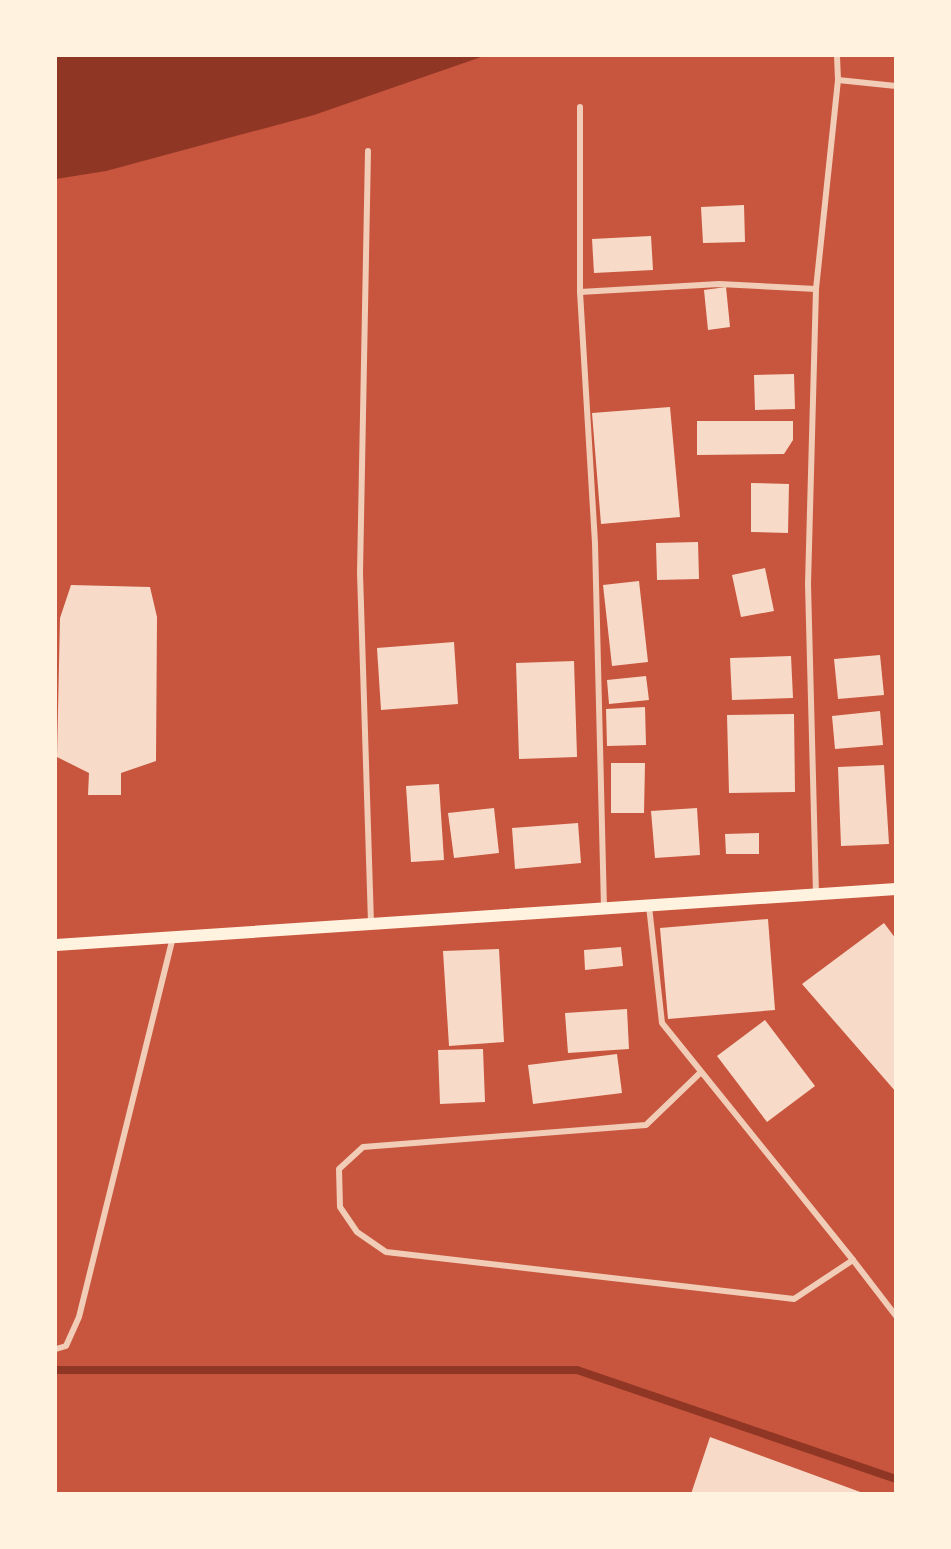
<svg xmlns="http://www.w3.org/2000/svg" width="951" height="1549" font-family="'Varela Round',sans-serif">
  <rect width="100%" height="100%" fill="#c8553d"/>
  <path fill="#8f3625" d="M56,56H484L314,115L106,171L56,179Z"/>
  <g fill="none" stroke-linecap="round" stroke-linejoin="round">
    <path stroke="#8f3625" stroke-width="8" d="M56,1370H577L896,1479"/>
  </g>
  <g fill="#f7dbc8">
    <path d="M744,205L745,242L703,243L701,207Z"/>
    <path d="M651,236L653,270L594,273L592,239Z"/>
    <path d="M726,287L730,327L708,330L704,290Z"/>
    <path d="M794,374L795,409L755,410L754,375Z"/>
    <path d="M670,407L680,517L601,524L592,413Z"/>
    <path d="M697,421H793V440L784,454L697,455Z"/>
    <path d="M751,483L789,484L788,533L751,532Z"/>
    <path d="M698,542L699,579L657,580L656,543Z"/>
    <path d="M765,568L774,611L741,617L732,575Z"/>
    <path d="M639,581L648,662L612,666L603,585Z"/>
    <path d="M71,585L150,587L157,617L156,761L121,773V795H88L89,773L57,757L60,618Z"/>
    <path d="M454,642L458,704L381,710L377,648Z"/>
    <path d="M880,655L884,695L838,699L834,659Z"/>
    <path d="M791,656L793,698L732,700L730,658Z"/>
    <path d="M574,661L577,757L519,759L516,663Z"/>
    <path d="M646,676L649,700L609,704L607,680Z"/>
    <path d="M645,707L646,745L607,746L606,709Z"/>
    <path d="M880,711L883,745L835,749L832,716Z"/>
    <path d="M794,714L795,792L729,793L727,715Z"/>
    <path d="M611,763H645L644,813H611Z"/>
    <path d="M884,765L889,844L841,846L838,767Z"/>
    <path d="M439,784L444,860L411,862L406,786Z"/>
    <path d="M494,808L499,853L454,858L448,813Z"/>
    <path d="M697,808L700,855L655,858L651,811Z"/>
    <path d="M578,823L581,863L515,869L512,828Z"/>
    <path d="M759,833V854H726L725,834Z"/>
    <path d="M768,919L775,1010L668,1019L660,928Z"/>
    <path d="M884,923L896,939V1092L802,984Z"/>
    <path d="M621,947L623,966L585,970L584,950Z"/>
    <path d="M499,949L504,1042L449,1046L443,951Z"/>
    <path d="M627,1009L629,1049L568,1053L565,1013Z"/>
    <path d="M765,1020L815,1086L767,1122L717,1056Z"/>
    <path d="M483,1049L485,1102L440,1104L438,1050Z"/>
    <path d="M617,1054L622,1093L533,1104L528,1065Z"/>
    <path d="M710,1437L863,1493V1494H691Z"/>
  </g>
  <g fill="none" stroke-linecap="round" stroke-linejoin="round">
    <g stroke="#f1ccb7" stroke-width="6">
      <path d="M838,80L896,86"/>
      <path d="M580,107V292L595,543L604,908"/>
      <path d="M368,151L360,573L371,923"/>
      <path d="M580,292L719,284L816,289"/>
      <path d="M816,894L808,584L816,289L838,80L837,56"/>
      <path d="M649,906L662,1023L853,1260L896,1316"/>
      <path d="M700,1073L646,1125L363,1147L339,1169L340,1207L357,1232L386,1252L794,1299L853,1260"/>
      <path d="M56,1349L66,1346L79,1317L173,937"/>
    </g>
    <path stroke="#fff3e0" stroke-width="12" d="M56,945L896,889"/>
  </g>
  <rect width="951" height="1549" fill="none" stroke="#fff3e0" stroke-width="114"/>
</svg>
